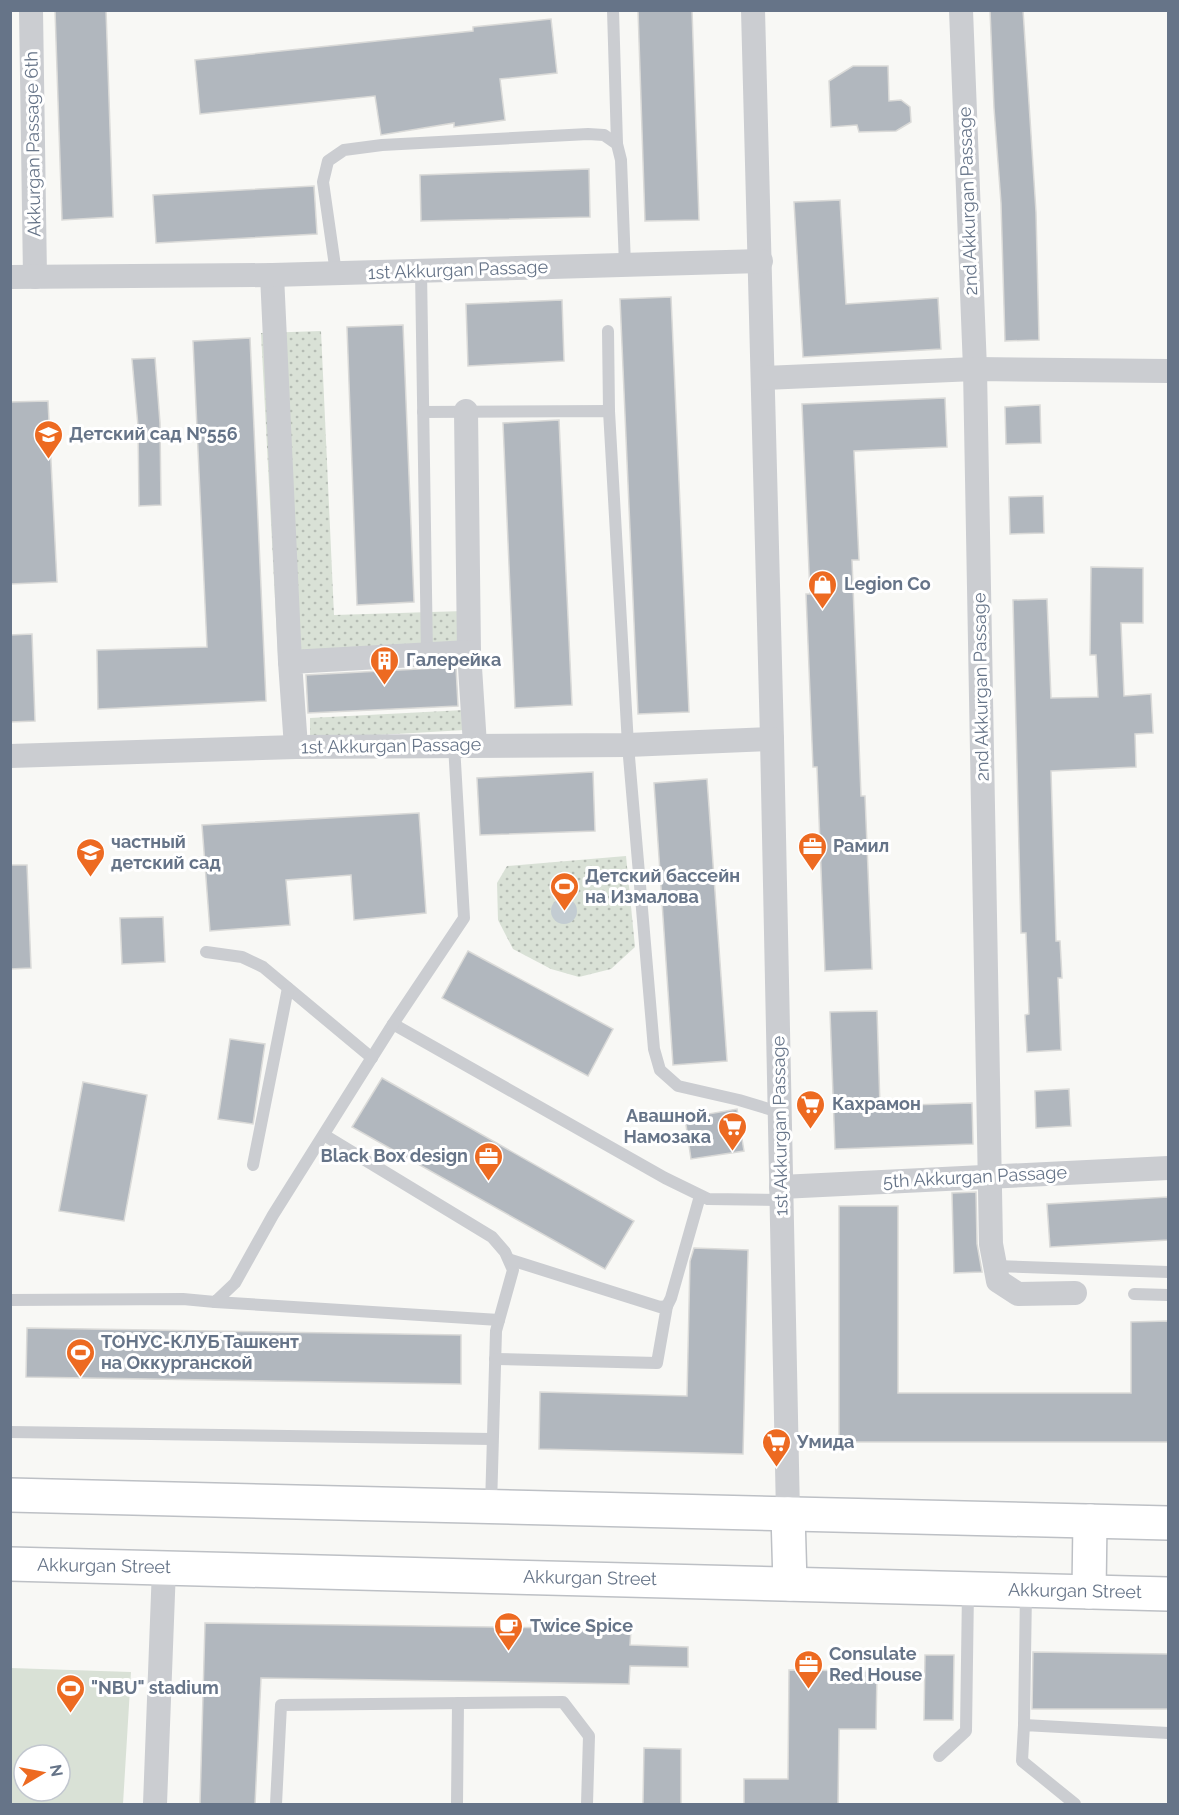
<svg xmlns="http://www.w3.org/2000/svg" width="1179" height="1815" font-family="Raleway,sans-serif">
  <defs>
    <pattern id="green-dots" width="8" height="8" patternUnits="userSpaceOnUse" patternTransform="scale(1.5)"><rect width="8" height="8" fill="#d9e1d6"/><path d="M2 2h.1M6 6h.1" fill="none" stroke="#b4bbb3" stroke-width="1.8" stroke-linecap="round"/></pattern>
  </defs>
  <rect width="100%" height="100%" fill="#f8f8f5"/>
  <g fill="url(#green-dots)">
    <path d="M321,331L334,615L464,611L466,647L278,656L261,333Z"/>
    <path d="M464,710L465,730L310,739V718Z"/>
    <path d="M626,856L635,947L611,969L579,977L551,969L513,949L498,920L497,883L507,866Z"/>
  </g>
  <path fill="#d9e1d6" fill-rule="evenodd" d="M11,1668L131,1672L123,1804H11ZM24,1755H60V1791H24Z"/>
  <circle fill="#c3ccd2" cx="564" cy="911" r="13"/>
  <g fill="#b1b7be" stroke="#dadad8" stroke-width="1.5">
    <path d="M55,10H106L113,217L62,220Z"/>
    <path d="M638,10H692L699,220L645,221Z"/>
    <path d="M990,10H1023L1036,212L1039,340L1005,341L1001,203L994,108Z"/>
    <path d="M551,19L557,73L500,79L505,120L454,127V123L381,135L375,96L200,114L195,60L473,31V27Z"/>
    <path d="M853,66H888L889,101L901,100L910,107L911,122L896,131L859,132L857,125L831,127L829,81Z"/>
    <path d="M589,169L590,217L421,221L420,175Z"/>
    <path d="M314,186L317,234L156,243L153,195Z"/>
    <path d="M840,200L846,304L938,298L941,349L803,357L794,202Z"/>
    <path d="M671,297L689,712L638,714L620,299Z"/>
    <path d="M562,300L564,361L468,366L466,304Z"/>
    <path d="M403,325L414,602L357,605L347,327Z"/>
    <path d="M250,338L266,701L98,709L97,650L207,647L193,341Z"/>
    <path d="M155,358L160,423L161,505L139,506L138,426L132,359Z"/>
    <path d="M945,398L947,447L854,451L859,560H852L861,796H865L872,969L825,971L817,767H813L806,594H810L802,404Z"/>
    <path d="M48,401L57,582L10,584V402Z"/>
    <path d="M1040,405L1041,443L1006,444L1005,407Z"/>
    <path d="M559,420L572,705L515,708L503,423Z"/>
    <path d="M1043,496L1044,533L1010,534L1009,497Z"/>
    <path d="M1091,567L1143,568V623H1121L1124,696L1151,694L1153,733L1135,734L1136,767L1051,771L1056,941H1060L1062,978H1058L1061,1050L1027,1052L1025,1015L1029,1014L1026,933H1021L1013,600L1047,599L1051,698L1098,697L1096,655H1090Z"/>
    <path d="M32,634L35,721L10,722V635Z"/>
    <path d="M456,667L458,706L308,713L306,675Z"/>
    <path d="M593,772L595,831L480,835L477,778Z"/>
    <path d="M707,779L727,1061L673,1065L654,783Z"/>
    <path d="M419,813L426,913L354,920L351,875L286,880L290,925L210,931L202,825Z"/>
    <path d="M10,865H27L31,968L10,969Z"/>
    <path d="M163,917L165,962L122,964L120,918Z"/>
    <path d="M468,951L613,1029L588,1076L442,998Z"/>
    <path d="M877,1011L880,1106L972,1103L973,1144L835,1149L830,1012Z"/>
    <path d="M230,1039L265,1044L253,1124L218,1119Z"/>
    <path d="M382,1078L634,1221L605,1269L352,1127Z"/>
    <path d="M83,1082L147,1095L124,1221L59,1211Z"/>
    <path d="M1069,1089L1071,1126L1036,1128L1035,1091Z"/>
    <path d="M737,1109L744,1151L691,1159L685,1118Z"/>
    <path d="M976,1192L977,1244L982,1272L954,1273L952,1193Z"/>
    <path d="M1168,1197V1240L1050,1247L1047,1204Z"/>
    <path d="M839,1206H898V1393H1131V1322L1168,1321V1442H839Z"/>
    <path d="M694,1248L748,1250L743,1454L539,1449L540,1392L687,1396L690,1261Z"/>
    <path d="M27,1328L461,1335V1384L26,1377Z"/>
    <path d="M205,1623L631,1629L630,1645L688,1647V1667L630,1666L629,1684L261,1678L255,1804H200Z"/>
    <path d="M1033,1652L1168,1654V1709H1032Z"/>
    <path d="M925,1655H954L953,1720H924Z"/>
    <path d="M789,1670L877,1671L876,1729H839L838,1804H744V1779H788Z"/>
    <path d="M644,1748L681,1749V1804H643Z"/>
  </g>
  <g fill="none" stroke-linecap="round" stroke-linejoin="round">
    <defs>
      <g id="secondary">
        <path d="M10,1495L1168,1523"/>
        <path d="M788,1514L790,1584"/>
        <path d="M10,1564L1168,1594"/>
        <path d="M1089,1592L1090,1521"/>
      </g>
    </defs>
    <use href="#secondary" stroke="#bdc0c5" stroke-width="36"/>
    <g stroke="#cbcdd1" stroke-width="12">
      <path d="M613,10L617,144"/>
      <path d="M421,271L427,655"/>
      <path d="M336,273L323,182L328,161L344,150L382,145L588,134L604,135L617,144L621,160L625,265"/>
      <path d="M608,331L609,411"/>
      <path d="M423,412L609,411L628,745L654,1049L660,1070L678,1086L739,1100L779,1112"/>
      <path d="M206,952L242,957L263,967L372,1058"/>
      <path d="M393,1024L665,1178L708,1199L781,1200"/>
      <path d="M324,1135L492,1237L505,1252L513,1270L496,1331L491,1506"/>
      <path d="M253,1165L288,988"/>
      <path d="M511,1260L660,1307L667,1306L671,1298L700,1196"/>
      <path d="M995,1266L1168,1272"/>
      <path d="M1134,1294L1168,1295"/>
      <path d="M10,1300L183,1299L215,1302L235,1283L273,1215L393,1024L464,918L454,745"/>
      <path d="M215,1302L499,1320"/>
      <path d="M495,1359L657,1363L667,1306"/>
      <path d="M10,1432L492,1439"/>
      <path d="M1024,1725L1026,1591"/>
      <path d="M939,1756L966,1731L968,1590"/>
      <path d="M276,1804L281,1705L563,1702L589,1736L587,1804"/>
      <path d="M457,1804L458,1703"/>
      <path d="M1075,1804L1022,1761L1024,1725L1168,1733"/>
    </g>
    <g stroke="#cbcdd1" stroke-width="24">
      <path d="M31,10L35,277"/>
      <path d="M753,10L772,739L788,1514"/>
      <path d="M961,10L975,369L991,1244L998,1281L1018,1294L1075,1293"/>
      <path d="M272,275L290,662"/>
      <path d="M10,277L272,275L761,261"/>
      <path d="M764,378L975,369L1168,371"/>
      <path d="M466,411L469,652"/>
      <path d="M296,747L290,662L469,652L475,745"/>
      <path d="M10,756L296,747L628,745L772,739"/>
      <path d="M781,1187L1168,1168"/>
      <path d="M155,1804L164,1568"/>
    </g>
    <use href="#secondary" stroke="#fff" stroke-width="33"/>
  </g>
  <defs>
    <symbol id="school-pin" viewBox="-11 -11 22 30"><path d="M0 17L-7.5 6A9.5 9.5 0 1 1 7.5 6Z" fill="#ed6a21" stroke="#fff"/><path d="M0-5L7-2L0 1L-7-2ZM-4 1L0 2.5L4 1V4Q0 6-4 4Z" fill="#fff"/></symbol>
    <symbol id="shop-pin" viewBox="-11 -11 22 30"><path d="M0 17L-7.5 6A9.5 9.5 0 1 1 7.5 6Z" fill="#ed6a21" stroke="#fff"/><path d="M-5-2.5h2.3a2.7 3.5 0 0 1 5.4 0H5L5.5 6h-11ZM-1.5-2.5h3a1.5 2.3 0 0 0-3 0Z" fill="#fff"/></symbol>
    <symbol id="building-pin" viewBox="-11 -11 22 30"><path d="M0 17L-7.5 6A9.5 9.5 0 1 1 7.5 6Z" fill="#ed6a21" stroke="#fff"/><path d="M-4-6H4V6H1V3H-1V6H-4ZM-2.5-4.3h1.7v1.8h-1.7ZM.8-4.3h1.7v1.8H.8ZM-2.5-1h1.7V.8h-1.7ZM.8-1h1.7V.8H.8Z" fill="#fff"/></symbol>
    <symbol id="office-pin" viewBox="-11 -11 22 30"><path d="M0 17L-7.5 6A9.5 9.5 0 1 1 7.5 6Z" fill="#ed6a21" stroke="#fff"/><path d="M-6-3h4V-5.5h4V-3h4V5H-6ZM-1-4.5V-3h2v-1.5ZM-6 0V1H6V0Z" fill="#fff"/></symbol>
    <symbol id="stadium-pin" viewBox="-11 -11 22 30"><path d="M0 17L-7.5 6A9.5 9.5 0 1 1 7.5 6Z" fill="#ed6a21" stroke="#fff"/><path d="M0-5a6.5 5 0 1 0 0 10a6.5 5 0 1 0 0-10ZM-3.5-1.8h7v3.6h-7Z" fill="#fff"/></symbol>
    <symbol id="supermarket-pin" viewBox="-11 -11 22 30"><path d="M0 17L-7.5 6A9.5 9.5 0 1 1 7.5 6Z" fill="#ed6a21" stroke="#fff"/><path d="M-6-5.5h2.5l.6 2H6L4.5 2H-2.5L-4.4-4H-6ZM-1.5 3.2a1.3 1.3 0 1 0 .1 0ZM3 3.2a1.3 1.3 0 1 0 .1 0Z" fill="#fff"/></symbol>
    <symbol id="cafe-pin" viewBox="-11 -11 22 30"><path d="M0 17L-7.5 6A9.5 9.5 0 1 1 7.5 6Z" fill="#ed6a21" stroke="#fff"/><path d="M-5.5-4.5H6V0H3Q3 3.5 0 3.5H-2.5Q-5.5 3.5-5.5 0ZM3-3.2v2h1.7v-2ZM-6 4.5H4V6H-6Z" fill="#fff"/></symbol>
  </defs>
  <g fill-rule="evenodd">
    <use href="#school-pin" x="32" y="418" width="33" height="45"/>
    <use href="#shop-pin" x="806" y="568" width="33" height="45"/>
    <use href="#building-pin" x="368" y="644" width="33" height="45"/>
    <use href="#office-pin" x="796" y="830" width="33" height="45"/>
    <use href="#school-pin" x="74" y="836" width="33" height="45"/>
    <use href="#stadium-pin" x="548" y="870" width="33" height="45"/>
    <use href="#supermarket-pin" x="794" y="1088" width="33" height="45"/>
    <use href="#supermarket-pin" x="716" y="1110" width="33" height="45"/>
    <use href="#office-pin" x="472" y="1140" width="33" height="45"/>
    <use href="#stadium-pin" x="64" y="1336" width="33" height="45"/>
    <use href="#supermarket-pin" x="760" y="1426" width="33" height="45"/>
    <use href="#cafe-pin" x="492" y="1610" width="33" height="45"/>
    <use href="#office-pin" x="792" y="1648" width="33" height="45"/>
    <use href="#stadium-pin" x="54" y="1672" width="33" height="45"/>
  </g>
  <g text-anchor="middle" stroke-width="6" stroke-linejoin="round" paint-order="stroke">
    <g font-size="18" fill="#667488" stroke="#fff">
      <text transform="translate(33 144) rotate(-91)" y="6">Akkurgan Passage 6th</text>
      <text transform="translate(968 201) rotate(-92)" y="6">2nd Akkurgan Passage</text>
      <text transform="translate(458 270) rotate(-2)" y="6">1st Akkurgan Passage</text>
      <text transform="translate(981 687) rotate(-91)" y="6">2nd Akkurgan Passage</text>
      <text transform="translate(391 746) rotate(-1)" y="6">1st Akkurgan Passage</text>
      <text transform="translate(780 1126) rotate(-91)" y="6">1st Akkurgan Passage</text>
      <text transform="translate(975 1177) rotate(-3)" y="6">5th Akkurgan Passage</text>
      <text transform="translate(104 1566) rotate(1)" y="6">Akkurgan Street</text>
      <text transform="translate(590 1578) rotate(1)" y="6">Akkurgan Street</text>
      <text transform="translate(1075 1591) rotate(1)" y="6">Akkurgan Street</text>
    </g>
    <g font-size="18" font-weight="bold" fill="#667488" stroke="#fff" text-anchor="start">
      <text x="69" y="440">Детский сад №556</text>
      <text x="844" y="590">Legion Co</text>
      <text x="406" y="666">Галерейка</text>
      <text x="111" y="848">частный<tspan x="111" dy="21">детский сад</tspan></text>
      <text x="833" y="852">Рамил</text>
      <text x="585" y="882">Детский бассейн<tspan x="585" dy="21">на Измалова</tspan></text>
      <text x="832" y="1110">Кахрамон</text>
      <text x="711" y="1122" text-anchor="end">Авашной.<tspan x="711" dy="21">Намозака</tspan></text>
      <text x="468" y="1162" text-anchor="end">Black Box design</text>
      <text x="101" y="1348">ТОНУС-КЛУБ Ташкент<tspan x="101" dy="21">на Оккурганской</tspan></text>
      <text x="797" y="1448">Умида</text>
      <text x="530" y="1632">Twice Spice</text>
      <text x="829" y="1660">Consulate<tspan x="829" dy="21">Red House</tspan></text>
      <text x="91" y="1694">"NBU" stadium</text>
    </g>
  </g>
  <rect width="1179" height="1815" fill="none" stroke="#667488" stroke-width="24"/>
  <g transform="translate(42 1773) rotate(80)"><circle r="28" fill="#ffffff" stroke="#c2c7cf" stroke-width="1.5"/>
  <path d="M0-4.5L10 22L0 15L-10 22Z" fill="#ed6a21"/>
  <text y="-9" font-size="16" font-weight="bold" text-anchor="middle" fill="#667488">N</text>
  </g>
</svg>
